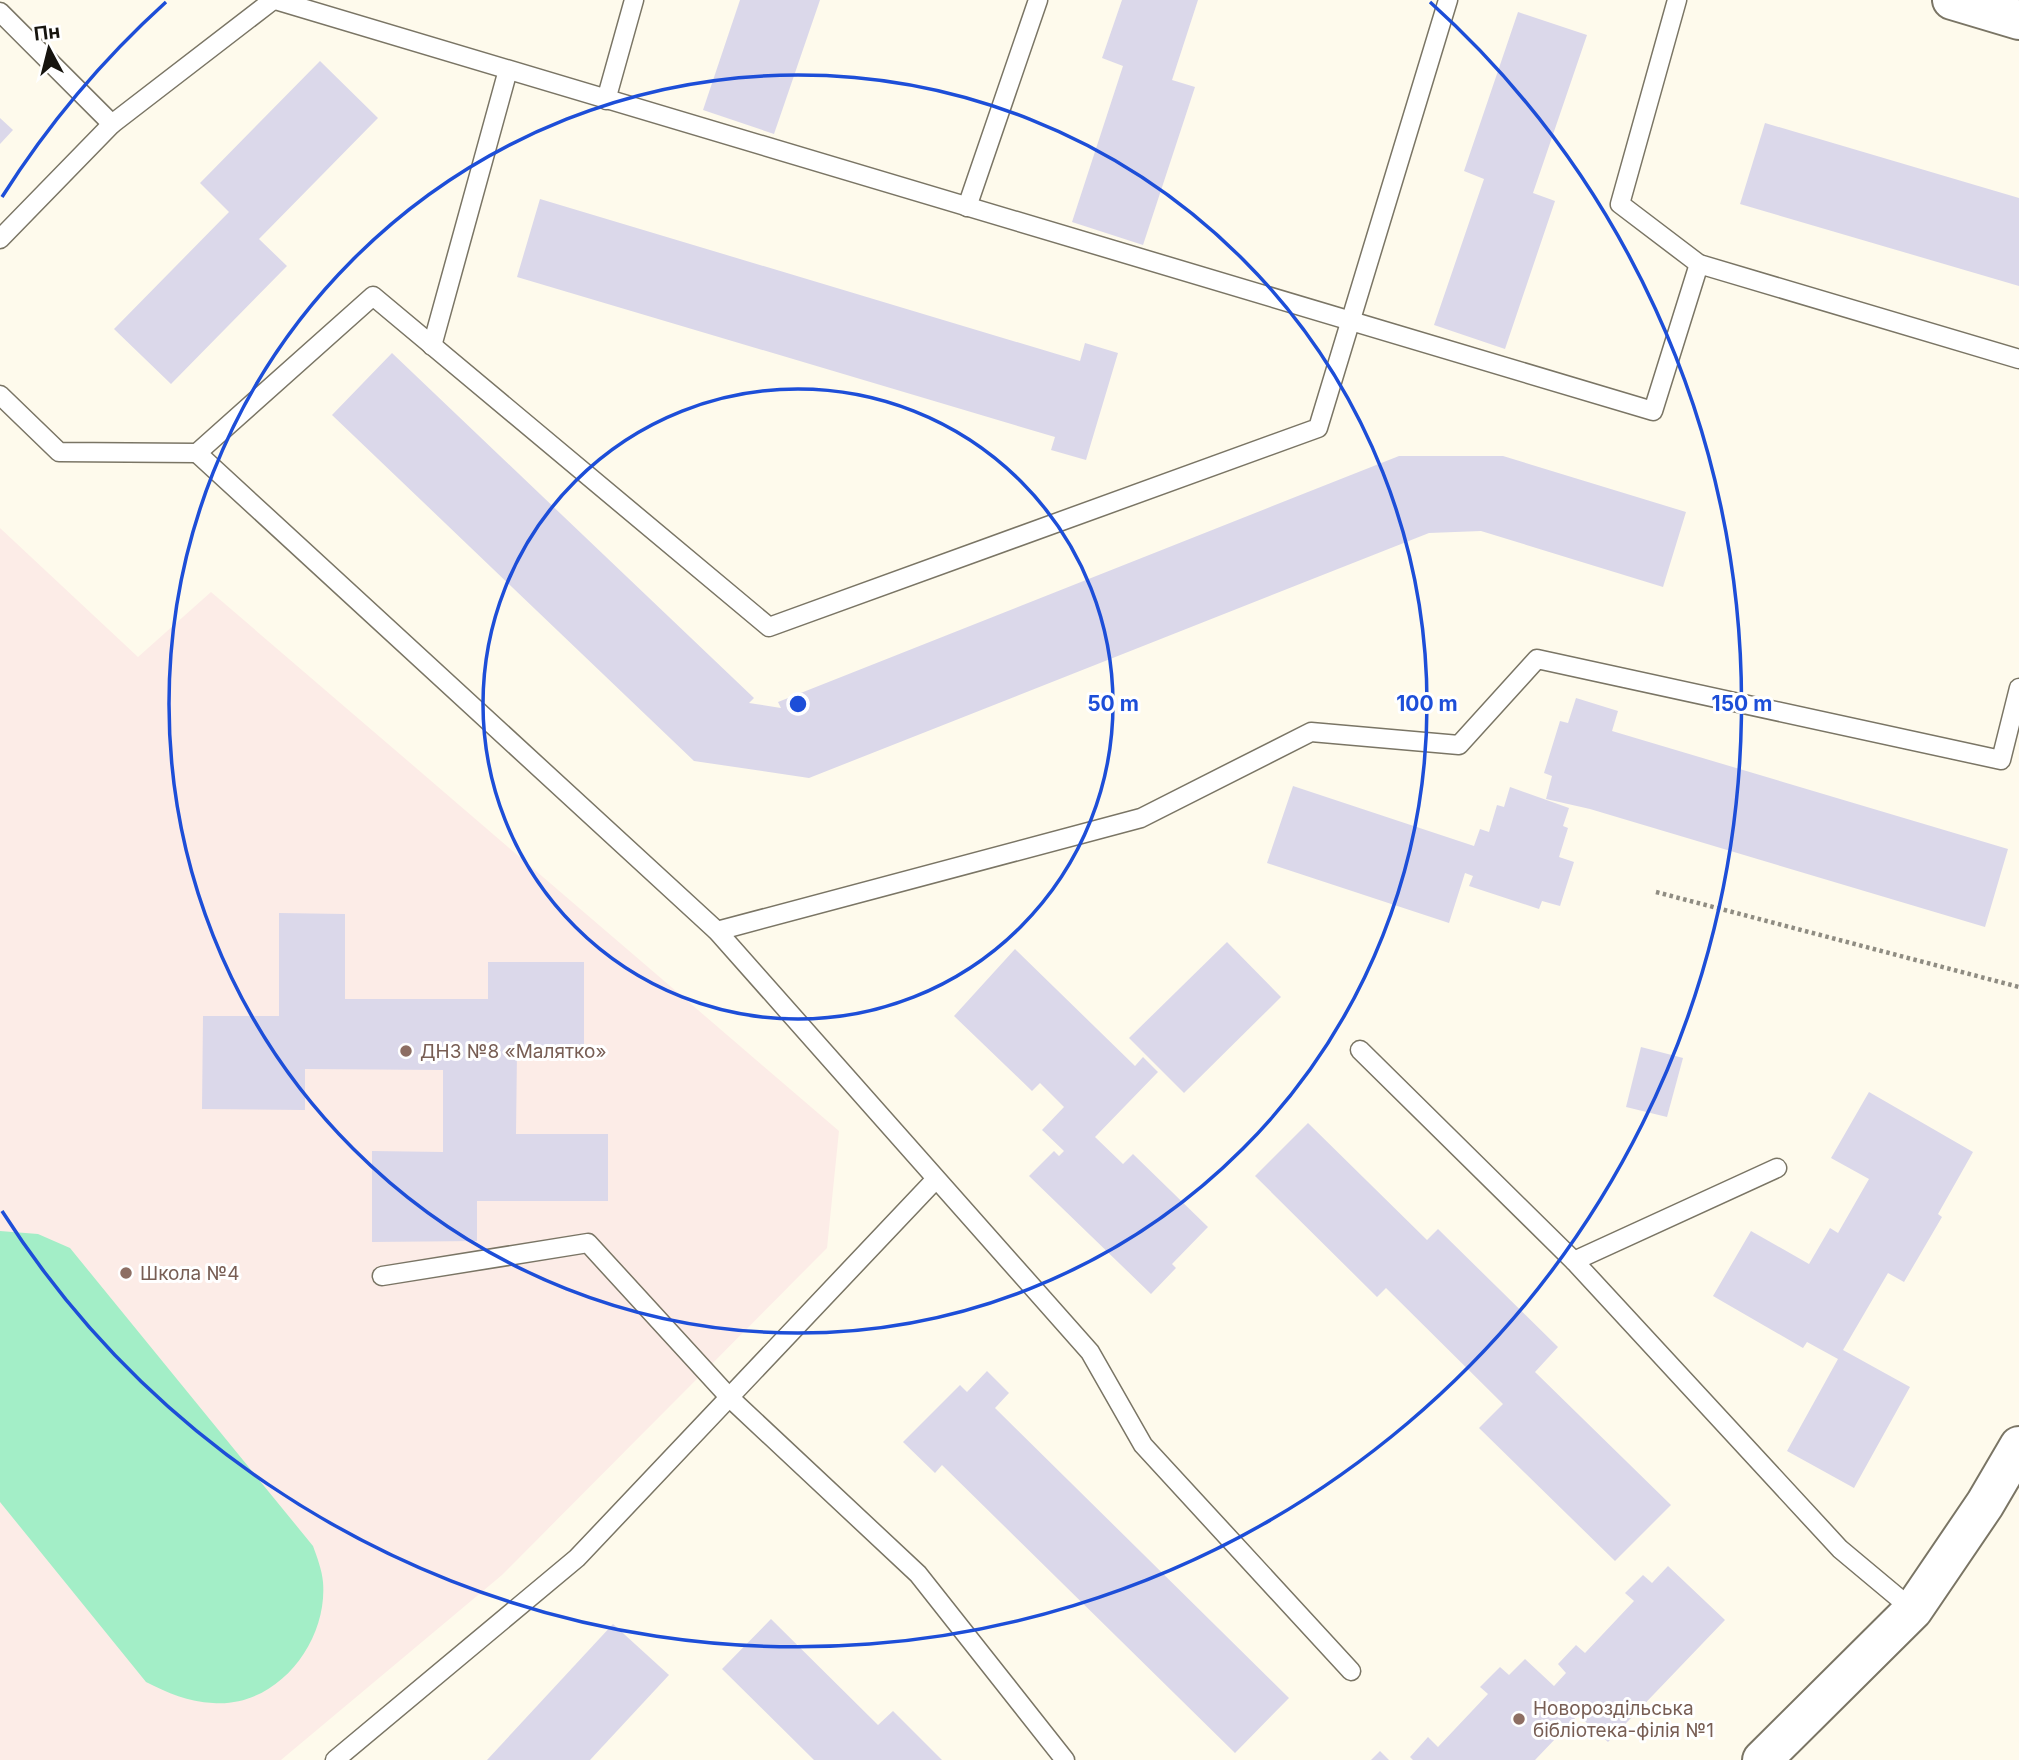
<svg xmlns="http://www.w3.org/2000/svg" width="2019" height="1760" font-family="Inter,sans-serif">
  <rect width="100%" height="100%" fill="#fefaec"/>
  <path fill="#fcece7" d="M0,528L138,657L211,592L839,1131L827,1248L502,1575L281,1760H0Z"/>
  <path fill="#a3eec7" d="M0,1231L38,1234L70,1248L313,1546C317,1557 322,1570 323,1582C328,1642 277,1708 213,1703C188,1702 168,1693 146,1682L0,1502Z"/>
  <g fill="#dbd8ea">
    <path d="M740,0H820L774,134L703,110Z"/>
    <path d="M1122,0H1198L1172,80L1195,87L1143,245L1072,222L1123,66L1102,58Z"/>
    <path d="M1518,12L1587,35L1533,193L1555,201L1505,349L1434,325L1484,179L1464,171Z"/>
    <path d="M320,61L378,118L259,239L287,266L171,384L114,329L229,212L200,183Z"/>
    <path d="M0,118L13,130L0,144Z"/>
    <path d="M1765,123L2019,198V286L1740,204Z"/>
    <path d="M540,199L1080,361L1085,343L1118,353L1086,460L1051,450L1055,437L517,277Z"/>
    <path d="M392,353L754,698L749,703L781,708L778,702L1399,456H1503L1686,512L1663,587L1481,531L1429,533L809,778L694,761L332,415Z"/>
    <path d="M1576,698L1618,711L1612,731L2008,849L1985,927L1590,809L1546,799L1552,776L1544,773L1560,721L1568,723Z"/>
    <path d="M1293,786L1474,846L1480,829L1489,832L1497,805L1504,807L1510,787L1569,808L1563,826L1568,828L1559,857L1574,862L1560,906L1542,901L1539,909L1469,886L1473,876L1465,873L1449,923L1267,863Z"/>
    <path d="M279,913L345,914V999H488V962H584V1051H517L516,1134H608V1201H477V1241L372,1242V1151L443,1152V1070L305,1069V1110L202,1109L203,1016H279Z"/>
    <path d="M1227,942L1281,997L1184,1093L1129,1038Z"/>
    <path d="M1015,949L1135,1066L1143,1057L1158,1072L1095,1137L1123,1164L1133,1154L1208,1227L1172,1264L1176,1268L1151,1294L1029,1176L1054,1151L1059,1156L1064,1151L1042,1130L1064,1107L1040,1083L1032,1091L954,1016Z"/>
    <path d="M1641,1047L1683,1058L1667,1117L1626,1107Z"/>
    <path d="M1869,1092L1973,1152L1938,1214L1942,1217L1904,1282L1888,1273L1843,1350L1910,1387L1854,1488L1787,1451L1838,1359L1807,1342L1803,1348L1713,1296L1751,1231L1809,1264L1830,1228L1838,1233L1869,1179L1831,1158Z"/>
    <path d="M1308,1123L1427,1240L1438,1229L1558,1347L1535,1372L1671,1505L1615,1561L1479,1428L1503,1404L1386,1288L1377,1297L1255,1176Z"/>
    <path d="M987,1371L1009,1393L995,1408L1289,1698L1235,1753L942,1465L935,1473L903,1442L960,1385L967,1392Z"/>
    <path d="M1668,1566L1725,1620L1608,1742L1578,1715L1535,1760H1413L1410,1757L1428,1737L1438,1747L1488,1694L1480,1687L1500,1667L1509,1675L1525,1659L1554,1686L1566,1673L1558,1664L1576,1645L1585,1653L1634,1601L1625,1593L1643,1575L1652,1583Z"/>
    <path d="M771,1619L878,1725L893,1711L942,1760H814L722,1669Z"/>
    <path d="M613,1624L669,1675L590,1760H487Z"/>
    <path d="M1380,1751L1389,1760H1371Z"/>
  </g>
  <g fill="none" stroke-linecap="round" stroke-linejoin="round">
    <defs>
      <g id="service">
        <path d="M275,0L1653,411L1699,264"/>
        <path d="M1677,0L1620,204L1699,264L2019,359"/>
        <path d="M0,12L112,124L273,0"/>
        <path d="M606,100L634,0"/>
        <path d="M967,207L1038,0"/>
        <path d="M0,239L112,124"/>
        <path d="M432,346L508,70"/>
        <path d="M0,395L59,452L197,453L373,296L769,627L1318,428L1448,0"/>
        <path d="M197,453L717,931L1090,1352L1143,1445L1351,1671"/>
        <path d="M717,931L1141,818L1311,732L1459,745L1537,659L2001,760L2019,688"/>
        <path d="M1360,1050L1574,1261L1840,1549L1913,1610"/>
        <path d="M1574,1261L1777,1168"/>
        <path d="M382,1276L588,1243L730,1398L918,1574L1065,1760"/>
        <path d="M335,1760L577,1558L935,1180"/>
      </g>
      <g id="tertiary">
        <path d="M1952,0L2019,20"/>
        <path d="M1762,1760L1913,1610L1985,1504L2019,1446"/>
      </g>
    </defs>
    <use href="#service" stroke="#7a7565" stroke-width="21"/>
    <use href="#tertiary" stroke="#7a7565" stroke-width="42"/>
    <path stroke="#8f8c82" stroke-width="4.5" stroke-dasharray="3.5 3.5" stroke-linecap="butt" d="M1656,892L2019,987"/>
    <use href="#service" stroke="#fff" stroke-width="18"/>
    <use href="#tertiary" stroke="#fff" stroke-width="38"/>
  </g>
  <g fill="none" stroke="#1d4ed8" stroke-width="3.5">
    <circle cx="798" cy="704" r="315"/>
    <circle cx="798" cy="704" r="629"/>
    <path d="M2 197A944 944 0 0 1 166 2M1430 2A944 944 0 1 1 2 1211"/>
  </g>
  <g fill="#8d6e63" stroke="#fff" stroke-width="2.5">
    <circle cx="406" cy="1051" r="7"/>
    <circle cx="126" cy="1273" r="7"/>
    <circle cx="1519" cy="1719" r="7"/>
  </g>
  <g text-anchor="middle" stroke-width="6" stroke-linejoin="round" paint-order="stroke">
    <g font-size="19" fill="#785e54" stroke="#fff" text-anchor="start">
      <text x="420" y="1058">ДНЗ №8 «Малятко»</text>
      <text x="140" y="1280">Школа №4</text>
      <text x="1533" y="1715">Новороздільська<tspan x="1533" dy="22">бібліотека-філія №1</tspan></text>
    </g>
  </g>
  <circle cx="798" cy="704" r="10" fill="#1d4ed8" stroke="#fff" stroke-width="3.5"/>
  <g font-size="21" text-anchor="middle" font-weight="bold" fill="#1d4ed8" stroke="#fff" stroke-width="6" stroke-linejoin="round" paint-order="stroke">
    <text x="1113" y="711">50 m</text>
    <text x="1427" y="711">100 m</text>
    <text x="1742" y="711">150 m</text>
  </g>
  <g transform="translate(49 49) rotate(353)" stroke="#ffffff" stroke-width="5" paint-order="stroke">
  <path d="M0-5L12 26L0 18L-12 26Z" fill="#16140e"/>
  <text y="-10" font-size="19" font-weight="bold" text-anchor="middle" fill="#16140e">Пн</text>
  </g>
</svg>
